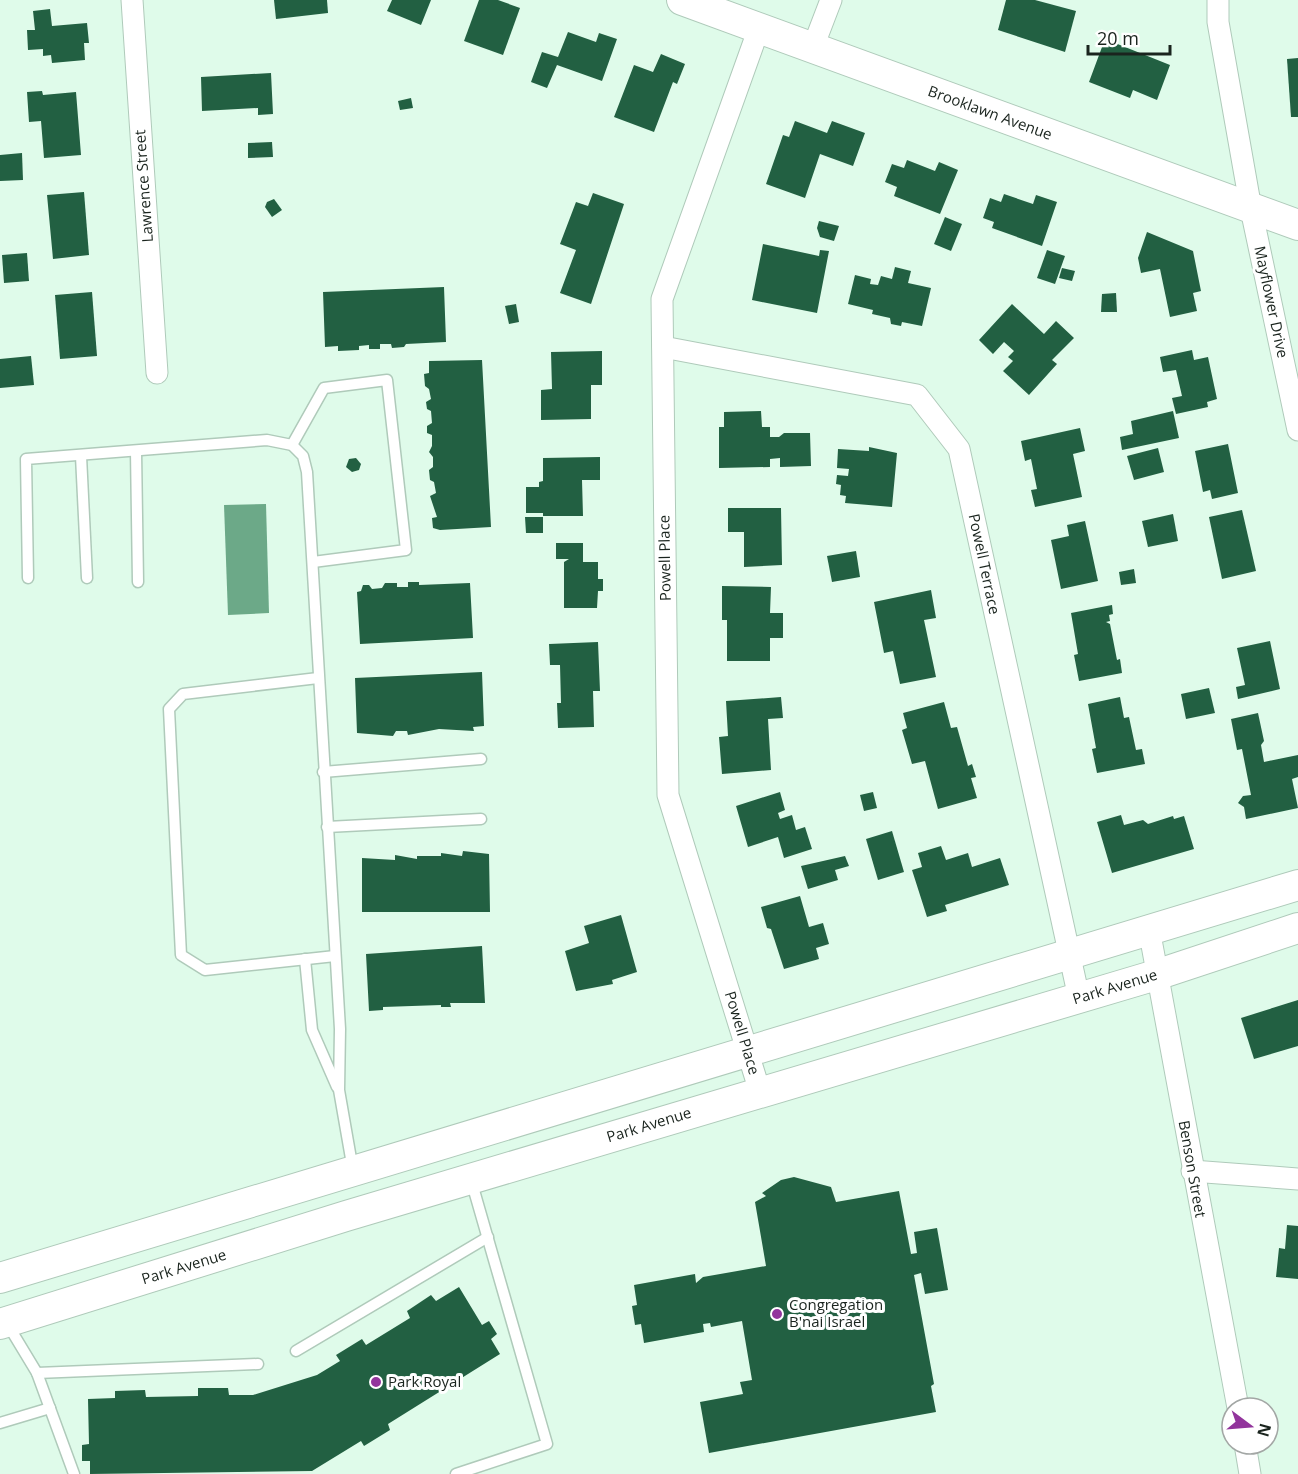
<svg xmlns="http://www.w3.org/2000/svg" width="1298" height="1474" font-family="'Open Sans',sans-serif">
  <rect width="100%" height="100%" fill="#dffbea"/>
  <path fill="#6ca988" d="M266,504L269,613L228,615L224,505Z"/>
  <g fill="#226042">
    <path d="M274,0H327L328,13L276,19Z"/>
    <path d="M392,0H431L421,25L387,11Z"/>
    <path d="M479,0H498L520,8L503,55L464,41Z"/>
    <path d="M1006,0H1035L1076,11L1065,52L998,30Z"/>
    <path d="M50,9L52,26L87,23L89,43H84L85,60L52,63L51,55L43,56V49L28,50L27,30H35L33,11Z"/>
    <path d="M568,32L596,42L599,33L617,39L602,81L557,65L547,88L531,82L542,52L558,57Z"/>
    <path d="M1105,39L1170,65L1157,100L1133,90L1130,98L1089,82Z"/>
    <path d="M661,54L685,64L677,84L673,82L654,132L614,117L634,65L653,72Z"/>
    <path d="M1298,58V117H1291L1287,59Z"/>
    <path d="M271,73L273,114L258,115V108L202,111L201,77Z"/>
    <path d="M42,91L43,95L76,92L81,155L44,158L41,121L29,122L27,92Z"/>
    <path d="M411,98L413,108L400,110L398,101Z"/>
    <path d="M795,121L827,133L832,121L865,133L853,166L820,154L805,198L766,184L783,135L789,137Z"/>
    <path d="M272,142L273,157L248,158V143Z"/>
    <path d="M22,153L23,180L0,181V155Z"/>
    <path d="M907,160L935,171L939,162L958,170L940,214L894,196L897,187L885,182L892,164L904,168Z"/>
    <path d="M84,192L89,255L53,259L47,195Z"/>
    <path d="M593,193L624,204L591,304L560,293L576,250L560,244L576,202L588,206Z"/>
    <path d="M1004,194L1033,204L1036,195L1057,202L1042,246L992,228L994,222L983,218L990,198L1001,202Z"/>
    <path d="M274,199L282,210L272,217L265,207L267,202Z"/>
    <path d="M945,217L962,224L951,251L934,244Z"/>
    <path d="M819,221L839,226L834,241L820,237L817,228Z"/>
    <path d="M1147,232L1193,251L1201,291L1193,293L1197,311L1170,317L1160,269L1141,273L1138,258Z"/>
    <path d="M763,244L819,256L820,250L829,251L817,313L752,300Z"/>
    <path d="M1047,250L1065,256L1055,284L1037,278Z"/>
    <path d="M27,253L29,281L4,283L2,255Z"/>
    <path d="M895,267L911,271L908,283L931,288L922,326L902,322L901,326L891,324L890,318L872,314L873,310L848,304L855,275L871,279L870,284L878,285L881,276L892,279Z"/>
    <path d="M1062,268L1075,271L1072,281L1059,278Z"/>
    <path d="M444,287L446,342L406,344L404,347L392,348L391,344H380V349H369V345L359,346V350L338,351V346L325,347L323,292Z"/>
    <path d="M92,292L97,356L60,359L55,295Z"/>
    <path d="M1116,293L1117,312H1101L1102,294Z"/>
    <path d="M516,304L519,322L509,324L505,306Z"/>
    <path d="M1012,304L1044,334L1056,321L1074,338L1052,360L1057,364L1029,395L1003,371L1013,361L1008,357L1014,351L1004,342L993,354L979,340Z"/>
    <path d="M1192,350L1194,360L1208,357L1217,399L1207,402L1208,407L1176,414L1172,398L1182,396L1176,370L1163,372L1160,357Z"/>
    <path d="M602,351V385H591V419L541,420V390L552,389L551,352Z"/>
    <path d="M31,356L34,385L0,388V359Z"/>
    <path d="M482,360L491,527L440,530L433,528L432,518L437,517L430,496L436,493L434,482L430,480L429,470L433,467V457L429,452L432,446V435L427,433V426L432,423L431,411L427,409L426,402L431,399L429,389L425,386L424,374L429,373V361Z"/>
    <path d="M761,411L762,427H770V437H779L784,433H810L811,466L780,467V458L770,459V467L719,468V427H724V412Z"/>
    <path d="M1173,411L1179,438L1122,450L1120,437L1133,434L1131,421Z"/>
    <path d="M1080,428L1085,451L1073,454L1082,497L1035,507L1031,490L1037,489L1031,459L1025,461L1021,441Z"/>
    <path d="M1228,444L1238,493L1212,499L1210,490L1203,492L1195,451Z"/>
    <path d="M869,447L897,453L892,507L845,503L846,496L840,495L841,485L836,484L837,475L848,476L849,469L837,468L838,449L869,451Z"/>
    <path d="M1158,448L1164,472L1134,480L1127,456Z"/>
    <path d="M600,457V480H582L583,516H543V513H526V487H539V482L543,481V458Z"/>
    <path d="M356,458L361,464L359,470L352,472L346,467L349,459Z"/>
    <path d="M728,508H781L782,565L744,567V532H728Z"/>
    <path d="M1242,510L1256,571L1222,579L1209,517Z"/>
    <path d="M1173,514L1178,541L1148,547L1142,521Z"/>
    <path d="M525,517H543V533H526Z"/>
    <path d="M1085,521L1098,581L1061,589L1051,540L1069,536L1067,525Z"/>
    <path d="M556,543H583V562H598V579H603V591H598L597,608H564V562L569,559H556Z"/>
    <path d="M856,551L860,577L832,582L827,556Z"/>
    <path d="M1134,569L1136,583L1121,585L1119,572Z"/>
    <path d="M408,582H419V585L470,583L473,638L360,644L357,592L361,591L363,585H369L372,589L382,588L385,583H397V587H408Z"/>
    <path d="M722,586L771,587L770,613H783V638H770V661H727V620H722Z"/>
    <path d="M931,590L936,618L924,620L936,677L900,684L893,651L884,653L874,602Z"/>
    <path d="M1112,605L1113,614L1109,615L1110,621L1106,622L1110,624L1117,660L1120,659L1122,673L1079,681L1074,655L1078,654L1071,613Z"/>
    <path d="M1270,641L1280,689L1238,699L1236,687L1245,685L1237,648Z"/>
    <path d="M598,642L600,691H593L594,727L558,728L557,703H561L560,665H550L549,644Z"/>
    <path d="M482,672L484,726L473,727L474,731L439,729L408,735L407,731H396L393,736L357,733L355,678Z"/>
    <path d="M1209,688L1215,713L1186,719L1181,694Z"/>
    <path d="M781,697L783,718L768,719L771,770L722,774L719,737L728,736L726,701Z"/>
    <path d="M1120,697L1124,718L1129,717L1136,750L1142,749L1145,764L1097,773L1092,749L1096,748L1088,704Z"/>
    <path d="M944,702L951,728L957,727L968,766L972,764L976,777L971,778L977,798L938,809L925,761L912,764L902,730L907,728L903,713Z"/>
    <path d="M1258,713L1264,741L1261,745L1264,762L1298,755V777L1292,779L1298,808L1246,819L1244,807L1238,803L1243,796L1251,795L1242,749L1237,750L1231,719Z"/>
    <path d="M780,792L785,810L778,813L780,819L792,815L796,830L805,827L812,849L784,858L778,837L748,847L736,806Z"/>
    <path d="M873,792L877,808L864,811L860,795Z"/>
    <path d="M1121,815L1124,825L1143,820L1148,824L1173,816L1174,819L1184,816L1194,849L1112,873L1097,822Z"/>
    <path d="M892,831L904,872L878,880L866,839Z"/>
    <path d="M941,846L946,860L968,853L972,867L1000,858L1009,885L945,905L947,911L927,917L912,870L922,867L918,853Z"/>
    <path d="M463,851L489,854L490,912H362V858L395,860V855L417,859V856H441V853L462,856Z"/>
    <path d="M845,856L849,866L835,870L838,880L808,889L801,866Z"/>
    <path d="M800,896L809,927L823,923L829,944L816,948L819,959L784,969L771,929L767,928L761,907Z"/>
    <path d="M621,915L637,972L612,980L613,984L576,991L565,951L589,943L584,926Z"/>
    <path d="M482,946L485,1003H450L451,1007H441V1005L383,1007V1010L369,1011L366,954Z"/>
    <path d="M1298,1000V1046L1254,1059L1241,1018Z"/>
    <path d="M794,1177L831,1187L836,1202L899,1191L911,1254L917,1253L914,1232L937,1228L948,1290L925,1294L921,1273L914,1275L934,1384L931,1386L936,1412L709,1453L700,1402L743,1394L740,1382L752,1380L742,1321L711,1327L710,1323L703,1324L704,1332L644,1343L641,1324L635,1325L632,1306L637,1305L634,1285L695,1274L696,1283L703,1277L766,1266L755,1202L766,1196L762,1193L781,1180Z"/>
    <path d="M1287,1225L1298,1226V1279L1276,1277L1279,1248L1285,1249Z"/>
    <path d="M459,1287L482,1325L489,1321L497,1334L491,1339L500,1354L388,1424L390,1430L364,1446L361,1441L312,1471L90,1474V1461H82V1445L89,1444L88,1399L115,1398V1391L145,1390L146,1397L198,1396V1388H228L229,1395H253L317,1375L340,1361L336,1355L362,1339L366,1345L410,1318L407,1311L431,1295L436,1301Z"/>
  </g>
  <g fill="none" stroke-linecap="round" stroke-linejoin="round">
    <defs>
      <g id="lane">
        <path d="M292,445L324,388L387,380L406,550L313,562"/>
        <path d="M136,451L138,582"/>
        <path d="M81,456L87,578"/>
        <path d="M28,578L26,459L267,440L292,445L303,456L307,472L340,1029L339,1090L353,1170"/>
        <path d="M318,678L183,694L169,709L181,955L205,970L335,956"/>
        <path d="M323,772L481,759"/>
        <path d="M327,827L481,819"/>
        <path d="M305,959L312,1030L337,1087"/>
        <path d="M8,1325L37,1373L74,1474"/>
        <path d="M296,1351L488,1237"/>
        <path d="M37,1373L258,1364"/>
        <path d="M0,1423L50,1408"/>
        <path d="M456,1474L547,1444L471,1180"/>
      </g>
      <g id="street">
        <path d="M132,0L157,373"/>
        <path d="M1218,0V22L1251,209L1298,430"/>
        <path d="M759,28L662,299L668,795L760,1092"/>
        <path d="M813,47L831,0"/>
        <path d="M663,347L917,395L959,449L1079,998"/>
        <path d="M1149,929L1238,1408"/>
        <path d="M1192,1171L1298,1179"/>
        <path d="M1245,1444L1250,1474"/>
      </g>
      <g id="secondary">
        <path d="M682,0L1298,225"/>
        <path d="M0,1278L1298,885"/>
        <path d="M0,1324L346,1216L1156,975L1298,928"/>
      </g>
    </defs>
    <use href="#lane" stroke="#afcaba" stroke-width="13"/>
    <use href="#street" stroke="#afcaba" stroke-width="23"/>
    <use href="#secondary" stroke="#afcaba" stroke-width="32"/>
    <use href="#lane" stroke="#fff" stroke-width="10"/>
    <use href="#street" stroke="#fff" stroke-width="21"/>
    <use href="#secondary" stroke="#fff" stroke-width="30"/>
  </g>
  <g fill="#92349c" stroke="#fff" stroke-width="2">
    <circle cx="777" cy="1314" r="6"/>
    <circle cx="376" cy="1382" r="6"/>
  </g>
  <g text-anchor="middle" stroke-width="6" stroke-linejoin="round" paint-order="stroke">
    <g font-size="15" fill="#1a241e" stroke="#fff">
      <text transform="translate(990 113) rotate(20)" y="5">Brooklawn Avenue</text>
      <text transform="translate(144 186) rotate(-94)" y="5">Lawrence Street</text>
      <text transform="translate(1271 302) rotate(78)" y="5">Mayflower Drive</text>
      <text transform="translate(665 558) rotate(-91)" y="5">Powell Place</text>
      <text transform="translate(984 564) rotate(78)" y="5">Powell Terrace</text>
      <text transform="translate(1115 987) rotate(-17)" y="5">Park Avenue</text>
      <text transform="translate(742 1033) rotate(73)" y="5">Powell Place</text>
      <text transform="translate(649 1125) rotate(-17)" y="5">Park Avenue</text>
      <text transform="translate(1192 1169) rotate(80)" y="5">Benson Street</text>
      <text transform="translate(184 1267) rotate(-17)" y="5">Park Avenue</text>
    </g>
    <g font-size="15" fill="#1a241e" stroke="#fff" text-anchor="start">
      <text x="789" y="1310">Congregation<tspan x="789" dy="17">B'nai Israel</tspan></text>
      <text x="388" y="1387">Park Royal</text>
    </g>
  </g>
  <g transform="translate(1250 1426) rotate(106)"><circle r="28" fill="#ffffff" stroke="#a3a7a5" stroke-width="1.5"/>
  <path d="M0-4.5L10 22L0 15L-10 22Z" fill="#92349c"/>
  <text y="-9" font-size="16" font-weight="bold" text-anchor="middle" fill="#1a241e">N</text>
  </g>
  <path d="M1088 45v9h82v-9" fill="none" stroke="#1a241e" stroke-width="3"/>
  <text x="1097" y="45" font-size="18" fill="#1a241e" stroke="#ffffff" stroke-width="4.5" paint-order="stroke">20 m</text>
</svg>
